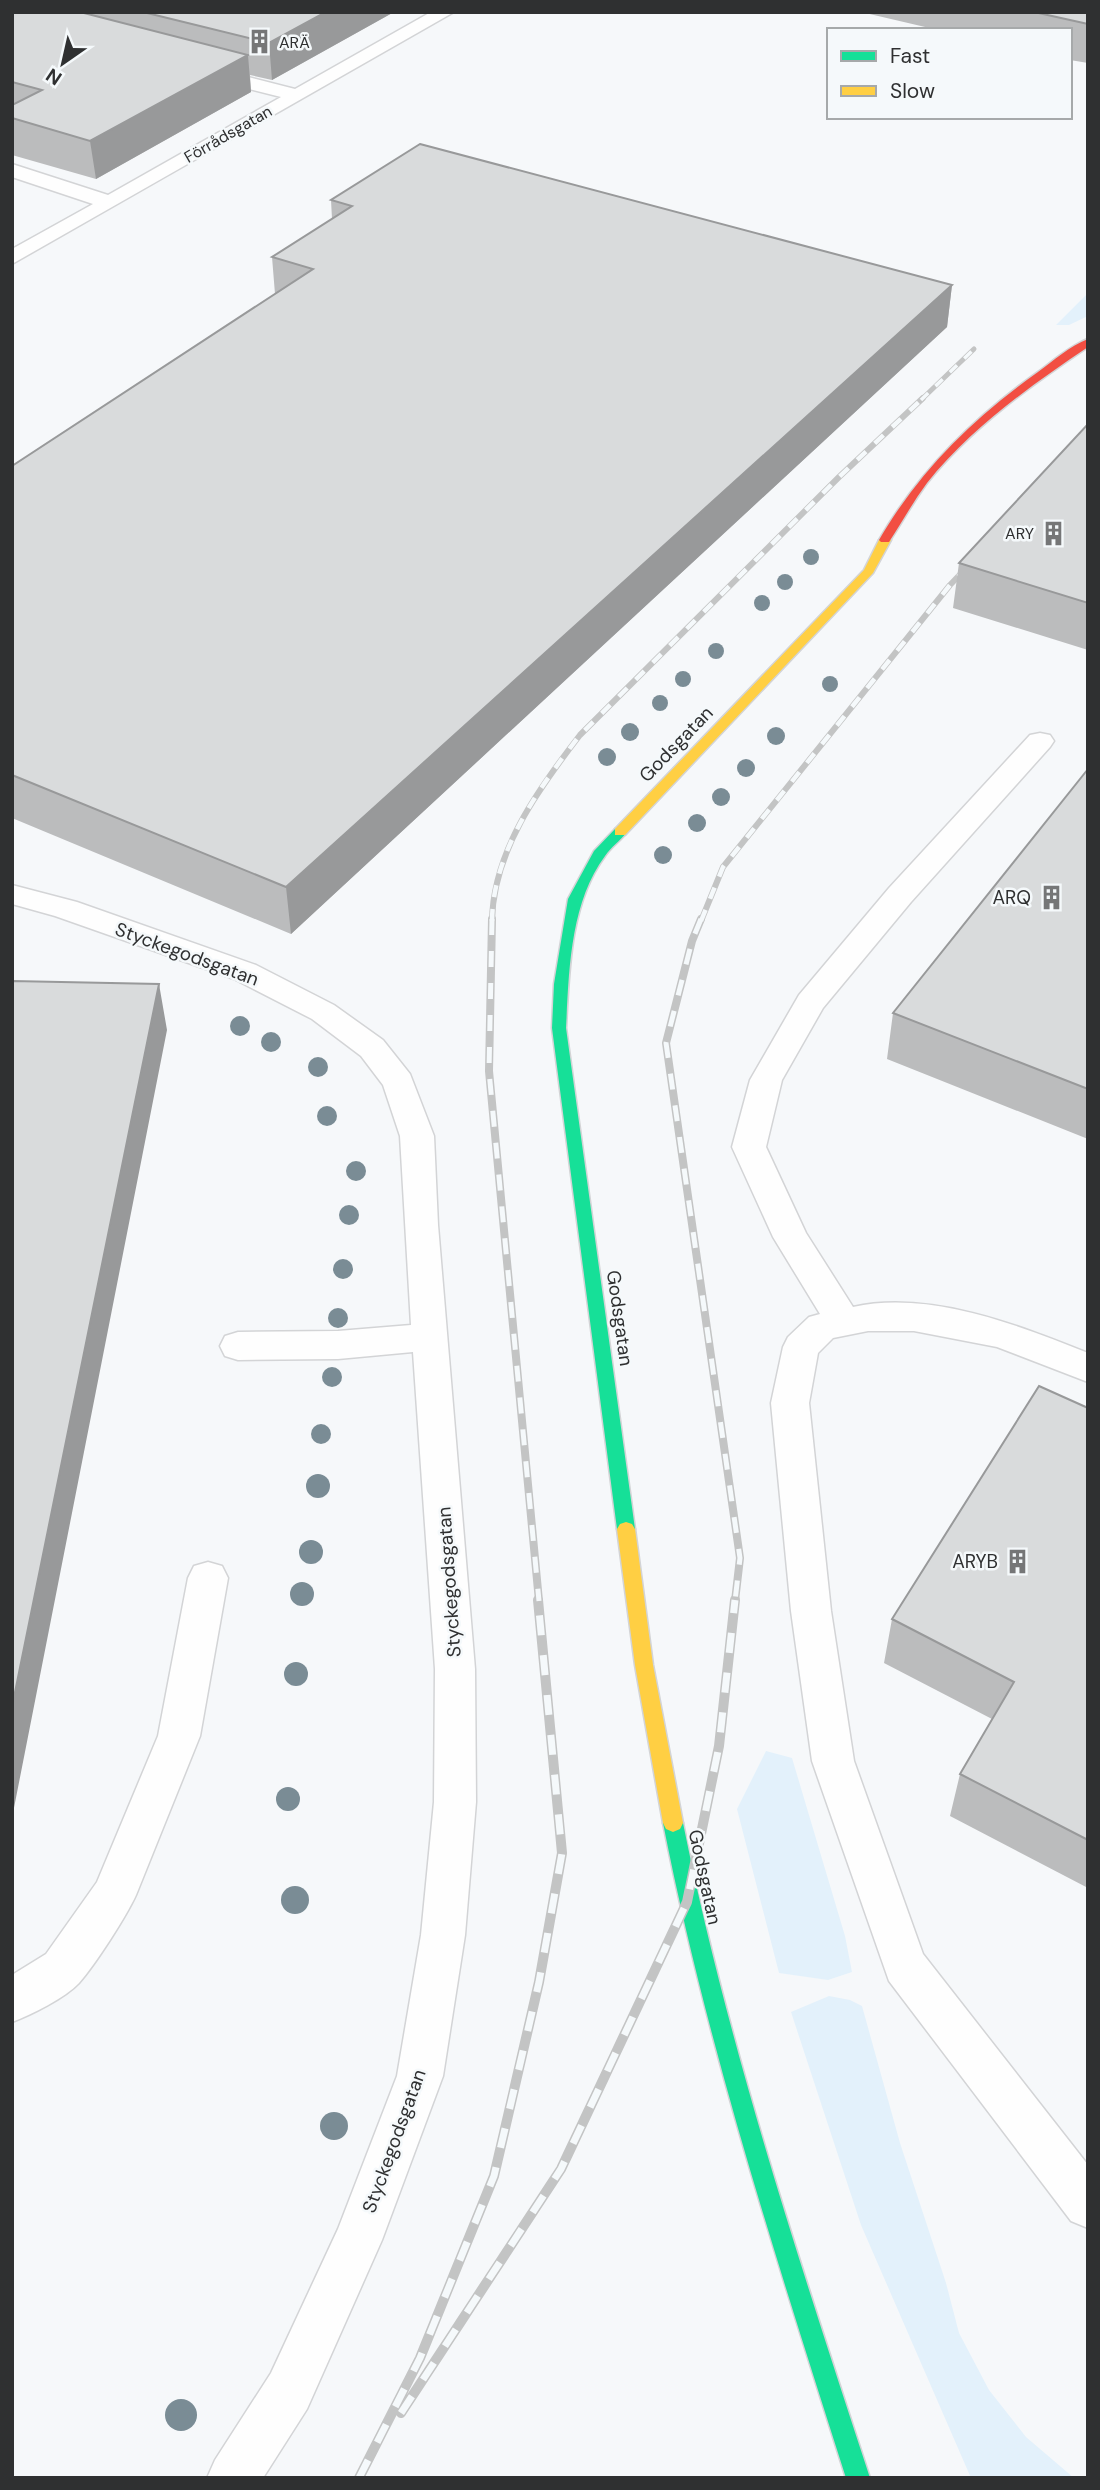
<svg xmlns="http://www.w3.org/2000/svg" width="1100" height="2490" viewBox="0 0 1100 2490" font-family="'DM Sans',sans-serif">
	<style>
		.green { fill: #e3f1fb }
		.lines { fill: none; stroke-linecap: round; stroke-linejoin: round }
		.lane-casing { stroke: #d3d4d6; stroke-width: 3 }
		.fast-casing { stroke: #d3d4d6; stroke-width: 3 }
		.slow-casing { stroke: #d3d4d6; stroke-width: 3 }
		.jam-casing { stroke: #d3d4d6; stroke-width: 3 }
		.lane { fill: #fefefe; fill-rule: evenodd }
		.fast { fill: #16e098; fill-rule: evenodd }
		.slow { fill: #ffcf43; fill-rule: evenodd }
		.jam { fill: #f24e42; fill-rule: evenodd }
		.rail-far3-casing { stroke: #c3c4c4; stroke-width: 5 }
		.rail-far2-casing { stroke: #c3c4c4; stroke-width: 6 }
		.rail-far1-casing { stroke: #c3c4c4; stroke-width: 8 }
		.rail-casing { stroke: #c3c4c4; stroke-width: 10 }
		.rail-far3 { stroke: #f5f9fb; stroke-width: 3.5; stroke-dasharray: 10; stroke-linecap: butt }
		.rail-far2 { stroke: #f5f9fb; stroke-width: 4.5; stroke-dasharray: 12; stroke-linecap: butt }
		.rail-far1 { stroke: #f5f9fb; stroke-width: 5; stroke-dasharray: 16; stroke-linecap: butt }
		.rail { stroke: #f5f9fb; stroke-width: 7; stroke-dasharray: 20; stroke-linecap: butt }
		.tree { fill: #7a8c95 }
		.wall { fill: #bbbcbd }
		.shaded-wall { fill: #98999a }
		.building { fill: #d9dbdc; stroke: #98999a; stroke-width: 2 }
		.labels { text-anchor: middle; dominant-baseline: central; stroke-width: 5; stroke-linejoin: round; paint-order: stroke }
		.far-poi-label { font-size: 16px; fill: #2f3031; stroke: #f5f9fb; text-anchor: start }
		.far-street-label { font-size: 16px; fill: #2f3031; stroke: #f5f9fb }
		.street-label { font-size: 19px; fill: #2f3031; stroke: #f5f9fb }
		.poi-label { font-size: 19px; fill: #2f3031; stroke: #f5f9fb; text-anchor: end }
	</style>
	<rect width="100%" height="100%" fill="#f6f8fa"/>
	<path class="green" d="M1088,293v23l-19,9h-13z
		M766,1751l26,7 53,178 7,36 -24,8 -49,-7 -42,-164z
		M829,1996l21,4 12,6 38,137 46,140 13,50 30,57 37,47 48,41h-103l-110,-253 -70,-213z"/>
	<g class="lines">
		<defs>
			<path id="lane" d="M431,12h23l-442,252v-15l81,-45 -81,-27v-13l96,31 173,-98 -83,-21 -2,-4 2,-4 7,-2 90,23z
				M1040,733l10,2 4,6 -4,6 -139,155 -88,106 -41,72 -16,67 40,86 47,74c76,-17 165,18 235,46v29l-91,-35 -83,-16h-46l-35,7 -15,15 -9,50 22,208 23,150 69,193 165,211v63l-17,-7 -182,-240 -77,-220 -21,-150 -20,-208 12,-56 5,-10 21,-20 11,-3 -47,-77 -41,-90 18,-67 49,-85 90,-107 141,-153z
				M12,885l65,17 179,63 78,40 49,35 27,34 24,62 4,89 37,444 1,133 -11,133 -22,141 -61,164 -75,169 -44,69h-56l8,-18 56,-87 67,-144 59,-153 24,-141 13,-133 1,-133 -22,-317 -75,7 -100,1 -13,-4 -5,-10 5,-10 13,-4 100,-1 73,-6 -11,-189 -17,-51 -22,-29 -49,-37 -78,-40 -179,-63 -43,-12z
				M208,1562l14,4 6,12 -28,158 -64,159c-10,22 -41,70 -57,88 -14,15 -48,32 -67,39v-47l34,-21 51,-72 61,-146 30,-158 6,-12z"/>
			<path id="fast" d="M620,828l7,4c-7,9 -16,15 -22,24 -35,47 -36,115 -39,172l69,501 -3,5 -6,2 -6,-2 -3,-5 -65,-501 2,-44 14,-85 26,-48 21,-22z
				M673,1814l7,3 3,6c45,223 116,438 187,655h-24c-69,-217 -139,-432 -183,-655l3,-6z"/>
			<path id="slow" d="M885,537l6,3 -18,33 -248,262h-10v-6l249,-259 15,-30z
				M626,1522l6,2 3,5 18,136 30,158 -3,6 -7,3 -7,-3 -3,-6 -28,-158 -18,-136 3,-5z"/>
			<path id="jam" d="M1088,339v8c-58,39 -117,81 -161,136 -14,19 -25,39 -38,59h-8l-2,-2c40,-69 94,-122 159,-168 15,-11 32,-26 50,-33z"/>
		</defs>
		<use href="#lane" class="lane-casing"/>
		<use href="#fast" class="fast-casing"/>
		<use href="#slow" class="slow-casing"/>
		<use href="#jam" class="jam-casing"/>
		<use href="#lane" class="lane"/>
		<use href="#fast" class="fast"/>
		<use href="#slow" class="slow"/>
		<use href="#jam" class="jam"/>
		<defs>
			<path id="rail-far3" d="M921,400l53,-51"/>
			<path id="rail-far2" d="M492,921c1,-70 47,-133 88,-186l259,-258 84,-79
				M701,921l22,-54 227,-282 21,-22"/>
			<path id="rail-far1" d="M492,919l-3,152 50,530
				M701,919l-9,22 -26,102 74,515 -5,43"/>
			<path id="rail" d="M401,2413l160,-244 126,-267 32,-156 16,-146
				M359,2478l61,-120 74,-182 45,-194 23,-129 -24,-253"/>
		</defs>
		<use href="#rail-far3" class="rail-far3-casing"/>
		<use href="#rail-far2" class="rail-far2-casing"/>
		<use href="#rail-far1" class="rail-far1-casing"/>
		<use href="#rail" class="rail-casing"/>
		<use href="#rail-far3" class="rail-far3"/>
		<use href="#rail-far2" class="rail-far2"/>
		<use href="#rail-far1" class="rail-far1"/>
		<use href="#rail" class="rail"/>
	</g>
	<g class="tree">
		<circle cx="811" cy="557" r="8"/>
		<circle cx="785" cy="582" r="8"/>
		<circle cx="762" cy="603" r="8"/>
		<circle cx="716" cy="651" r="8"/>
		<circle cx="683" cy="679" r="8"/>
		<circle cx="830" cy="684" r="8"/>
		<circle cx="660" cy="703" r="8"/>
		<circle cx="630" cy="732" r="9"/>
		<circle cx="776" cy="736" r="9"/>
		<circle cx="607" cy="757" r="9"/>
		<circle cx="746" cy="768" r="9"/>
		<circle cx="721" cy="797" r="9"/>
		<circle cx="697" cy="823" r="9"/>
		<circle cx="663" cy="855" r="9"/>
		<circle cx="240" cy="1026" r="10"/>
		<circle cx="271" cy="1042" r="10"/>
		<circle cx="318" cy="1067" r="10"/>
		<circle cx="327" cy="1116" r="10"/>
		<circle cx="356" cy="1171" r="10"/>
		<circle cx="349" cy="1215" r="10"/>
		<circle cx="343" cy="1269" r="10"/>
		<circle cx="338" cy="1318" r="10"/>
		<circle cx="332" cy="1377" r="10"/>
		<circle cx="321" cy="1434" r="10"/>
		<circle cx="318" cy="1486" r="12"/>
		<circle cx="311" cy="1552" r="12"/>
		<circle cx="302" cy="1594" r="12"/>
		<circle cx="296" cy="1674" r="12"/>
		<circle cx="288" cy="1799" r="12"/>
		<circle cx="295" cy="1900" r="14"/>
		<circle cx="334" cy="2126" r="14"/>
		<circle cx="181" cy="2415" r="16"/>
	</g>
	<path class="wall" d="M12,12h382l-122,68 -22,-5 1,17 -155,87 -84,-24z
		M861,12h227v51l-18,-3v-30h-132z
		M331,200l621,85 -5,42 -656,607 -279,-116v-352l263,-172 -3,-37 60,-38z
		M1088,424v226l-135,-42 6,-45z
		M1088,769v370l-201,-80 6,-46z
		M1088,1408v480l-138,-72 10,-42 32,-55 -108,-56 8,-44z"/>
	<path class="shaded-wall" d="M326,12h68l-122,68 -3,-37z
		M248,55l3,37 -155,87 -6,-38z
		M952,285l-5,42 -656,607 -5,-47z
		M159,984l8,46 -155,788v-111z"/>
	<path class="building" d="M12,12h68l168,43 -158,86 -78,-23v-13l30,-15 -30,-8z
		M143,12h183l-57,31z
		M1034,12h54v12z
		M420,144l532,141 -666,602 -274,-112v-309l301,-197 -41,-12 80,-51 -21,-6z
		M1088,424v179l-129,-40z
		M1088,769v320l-195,-76z
		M12,981l147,3 -147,723z
		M1039,1386l49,22v432l-128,-66 54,-92 -122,-63z"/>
	<defs>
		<symbol id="building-bare" viewBox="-9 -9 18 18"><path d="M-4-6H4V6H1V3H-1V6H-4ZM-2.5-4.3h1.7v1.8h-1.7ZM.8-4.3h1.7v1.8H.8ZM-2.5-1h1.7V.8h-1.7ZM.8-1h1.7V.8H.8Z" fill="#757677" stroke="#f5f9fb" stroke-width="2.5" paint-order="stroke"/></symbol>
	</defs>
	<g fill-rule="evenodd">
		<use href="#building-bare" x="242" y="24" width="35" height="35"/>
		<use href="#building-bare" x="1036" y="516" width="35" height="35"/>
		<use href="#building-bare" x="1034" y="880" width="35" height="35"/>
		<use href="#building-bare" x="1000" y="1544" width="35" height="35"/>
	</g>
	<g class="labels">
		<g class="far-poi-label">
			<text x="279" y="42">ARÄ</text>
			<text x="1034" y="533" text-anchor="end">ARY</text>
		</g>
		<g class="far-street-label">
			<text transform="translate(228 134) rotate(-30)">Förrådsgatan</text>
		</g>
		<g class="street-label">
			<text transform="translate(676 744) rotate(-46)">Godsgatan</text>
			<text transform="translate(187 954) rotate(20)">Styckegodsgatan</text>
			<text transform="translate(620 1318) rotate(82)">Godsgatan</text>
			<text transform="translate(449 1582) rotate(-94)">Styckegodsgatan</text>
			<text transform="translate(705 1877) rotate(78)">Godsgatan</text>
			<text transform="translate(394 2141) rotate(-70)">Styckegodsgatan</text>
		</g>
		<g class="poi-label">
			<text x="1031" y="897">ARQ</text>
			<text x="998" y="1561">ARYB</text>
		</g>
	</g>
	<rect width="1100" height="2490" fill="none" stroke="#2f3031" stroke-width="28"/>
	<rect x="827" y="28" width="245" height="91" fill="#f5f9fb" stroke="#a6a9aa" stroke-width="2"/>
	<rect x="841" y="51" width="35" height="10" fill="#16e098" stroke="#a6a9aa" stroke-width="2"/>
	<text x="890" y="63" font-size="21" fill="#2f3031">Fast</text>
	<rect x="841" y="86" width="35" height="10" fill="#ffcf43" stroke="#a6a9aa" stroke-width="2"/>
	<text x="890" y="98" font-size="21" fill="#2f3031">Slow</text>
	<g transform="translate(63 63) rotate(214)" stroke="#f5f9fb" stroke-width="5" paint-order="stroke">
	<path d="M0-5L12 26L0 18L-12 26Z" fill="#2f3031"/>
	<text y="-10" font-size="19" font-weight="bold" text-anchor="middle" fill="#2f3031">N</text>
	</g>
</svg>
